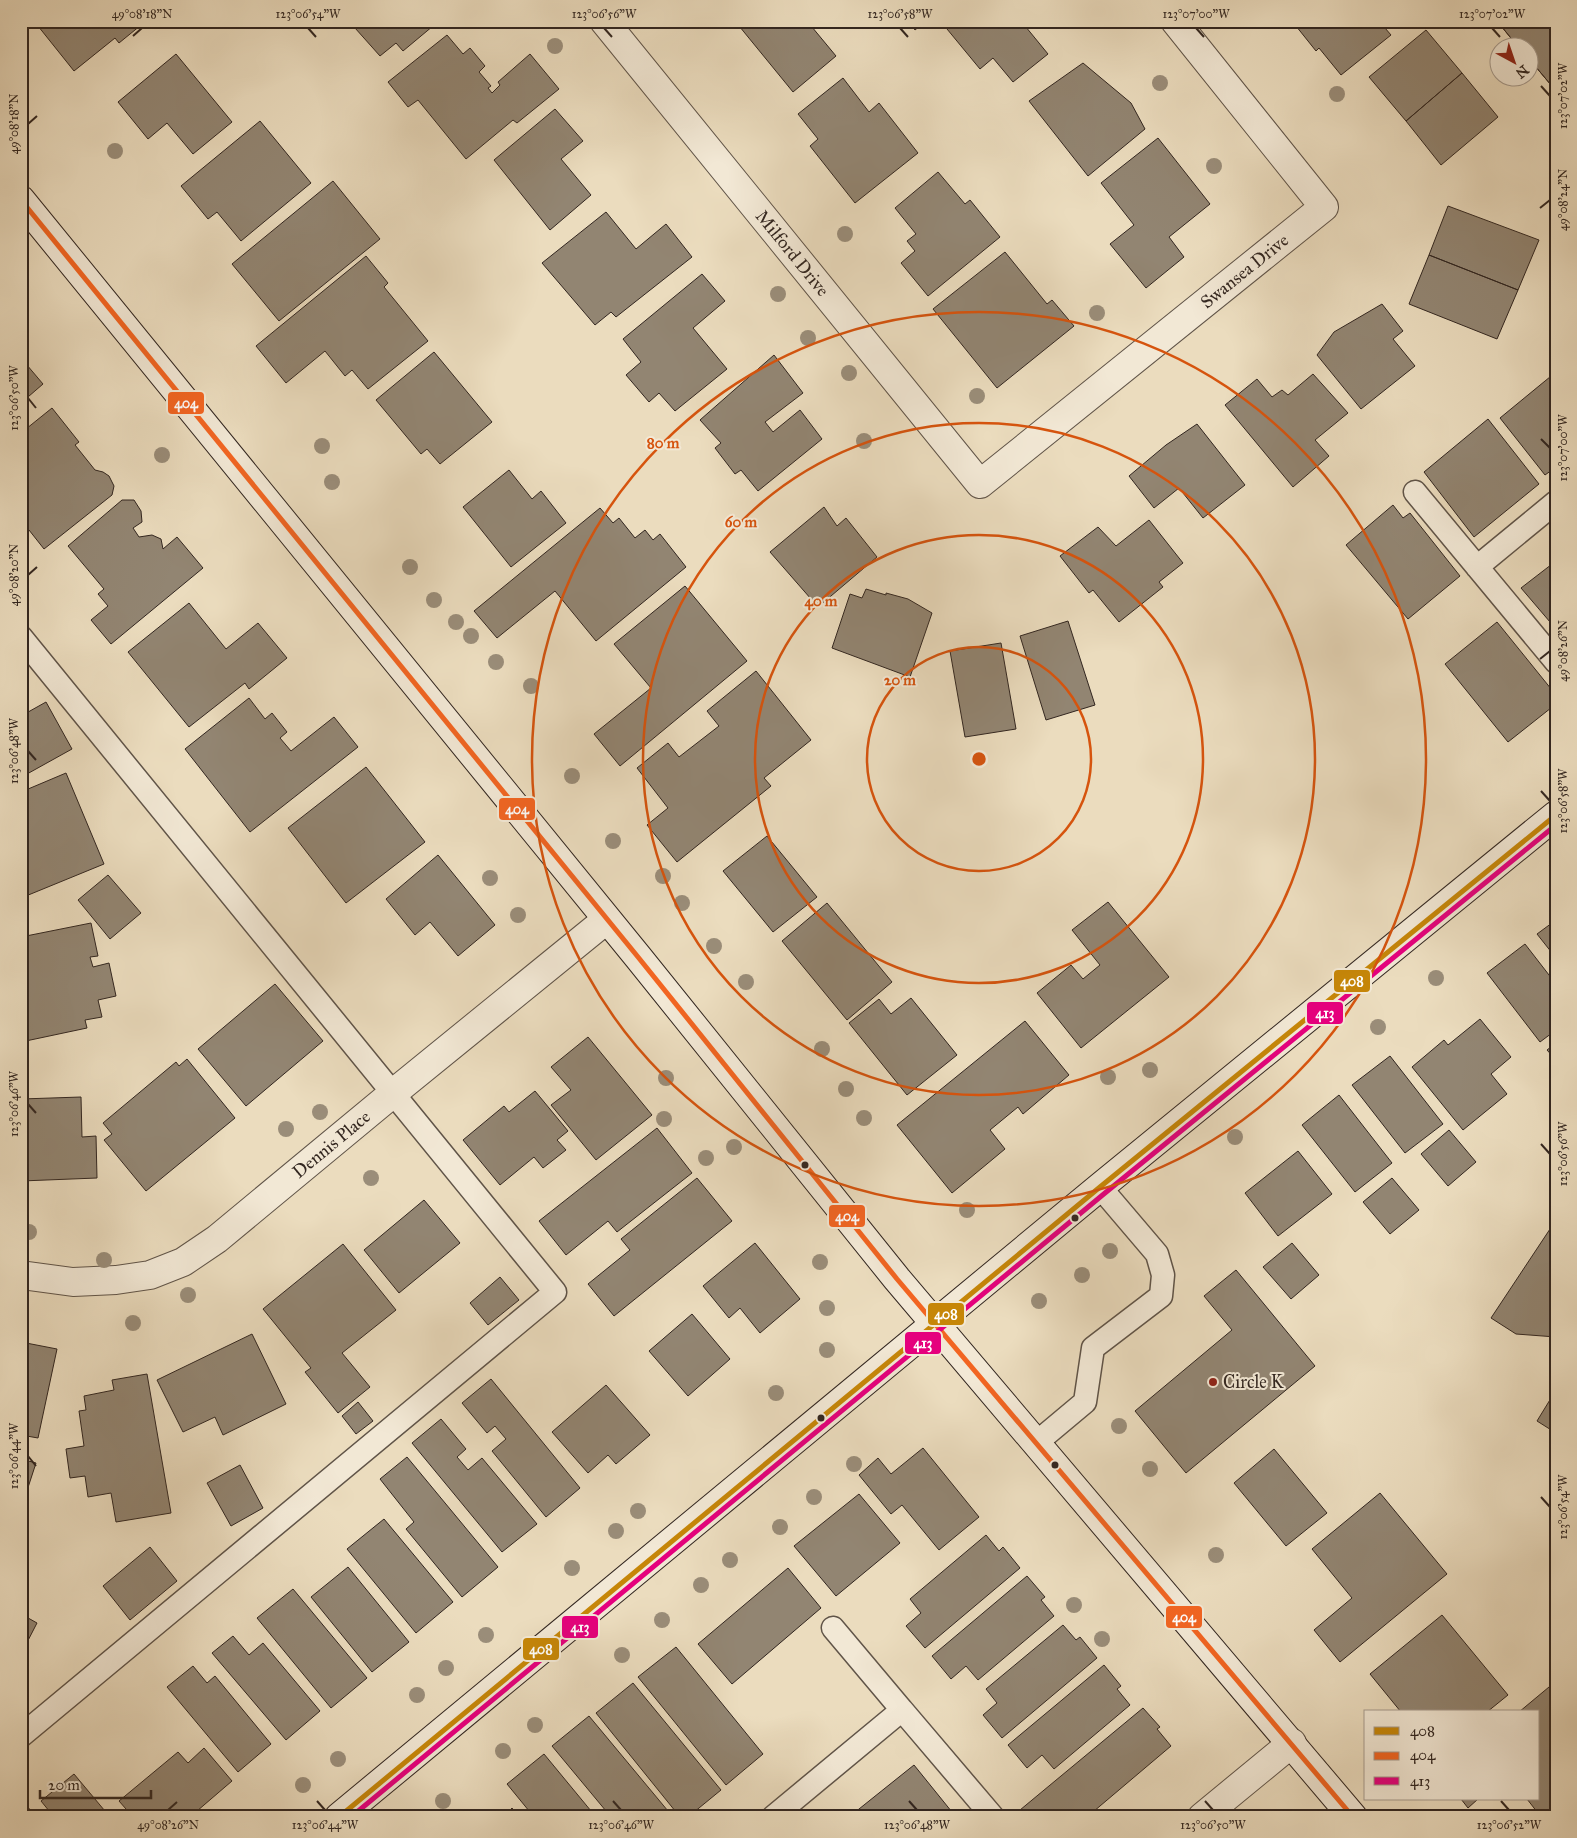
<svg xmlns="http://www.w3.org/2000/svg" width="1577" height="1838" viewBox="0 0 1577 1838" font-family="'IM FELL Great Primer',serif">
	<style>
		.building { fill: #928572; stroke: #322620 }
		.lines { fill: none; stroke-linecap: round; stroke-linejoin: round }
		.lane-casing { stroke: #605448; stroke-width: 25 }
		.street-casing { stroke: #605448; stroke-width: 30 }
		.secondary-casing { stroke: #322620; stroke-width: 30 }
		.lane { stroke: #f2e8d5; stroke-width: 22 }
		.street { stroke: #f2e8d5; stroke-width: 28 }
		.secondary { stroke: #f2e8d5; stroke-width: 28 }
		.bus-1-casing { stroke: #f2e8d5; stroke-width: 9 }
		.bus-2-casing { stroke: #f2e8d5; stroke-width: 9 }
		.bus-3-casing { stroke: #f2e8d5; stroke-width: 9 }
		.bus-1 { stroke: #c68608; stroke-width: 5 }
		.bus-2 { stroke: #f26522; stroke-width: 5 }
		.bus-3 { stroke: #e5007d; stroke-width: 5 }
		.tree { fill: #9a8d79 }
		.ticks { fill: none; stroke: #322620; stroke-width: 2 }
		.ring { fill: none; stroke: #d6540e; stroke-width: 2.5 }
		.bus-dot { fill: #322620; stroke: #f2e8d5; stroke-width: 2 }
		.poi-dot { fill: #8f2418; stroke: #f2e8d5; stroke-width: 2 }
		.labels { text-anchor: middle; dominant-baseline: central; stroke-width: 4; stroke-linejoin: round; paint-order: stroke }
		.street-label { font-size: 18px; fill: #322620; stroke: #f2e8d5 }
		.poi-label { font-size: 18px; fill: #322620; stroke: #f2e8d5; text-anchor: start }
		.centre { fill: #d6540e; stroke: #f2e8d5; stroke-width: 2.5 }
		.ring-label { font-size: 15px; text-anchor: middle; font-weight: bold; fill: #d6540e; stroke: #f2e8d5; stroke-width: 4; stroke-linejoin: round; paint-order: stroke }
		.line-badge { stroke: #f2e8d5; stroke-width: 2 }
		.badge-label { font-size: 14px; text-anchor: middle; font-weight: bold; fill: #fff }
		.neatline { fill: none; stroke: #322620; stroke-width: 2 }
		.ticks-label { font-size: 12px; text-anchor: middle; fill: #322620 }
	</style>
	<rect width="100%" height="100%" fill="#ebdcbe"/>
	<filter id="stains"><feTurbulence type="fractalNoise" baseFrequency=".004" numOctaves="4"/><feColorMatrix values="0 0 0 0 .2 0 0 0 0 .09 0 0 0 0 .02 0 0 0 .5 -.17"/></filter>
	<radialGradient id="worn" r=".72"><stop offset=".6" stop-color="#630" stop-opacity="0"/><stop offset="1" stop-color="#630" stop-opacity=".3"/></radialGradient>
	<path class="building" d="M34,21h112l-27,22 -4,-5 -41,33z
		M363,21h76l-36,30 -7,-8 -16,13 -25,-28z
		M735,21h72l29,35 -43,36z
		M908,21h18l-11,9z
		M957,21h64l27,33 -35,28 -20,-24 -13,11 -33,-40z
		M1292,21h87l12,14 -50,40 -22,-27 -3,3z
		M1497,21h59v70l-26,-31v-12h-11z
		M1497,21h59v70l-26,-31v-12h-11z
		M1426,30l36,43 -56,48 -37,-44z
		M447,35l16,19 7,-6 15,18 -6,6 12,14 -3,2 4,5 8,-8 -2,-3 32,-28 29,35 -42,34 -4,-3 -47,39 -48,-59 -10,7 -20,-25z
		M176,54l56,68 -39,32 -26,-31 -19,16 -30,-37z
		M1083,63l48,40 14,26 -57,47 -59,-75z
		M1462,73l36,44 -57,48 -35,-44z
		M843,78l26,34 10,-9 39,50 -63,50 -45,-57 8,-7 -20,-25z
		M555,109l28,32 -22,18 30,36 -41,35 -56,-70z
		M260,121l51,62 -70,58 -24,-29 -9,7 -27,-33z
		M1158,138l52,66 -41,33 15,20 -38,31 -36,-44 24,-19 -33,-42z
		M938,172l27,32 5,-4 30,37 -72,59 -27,-33 14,-12 -8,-10 9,-7 -21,-26z
		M333,181l47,58 -101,82 -47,-57z
		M1448,206l91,34 -21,50 -89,-35z
		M606,212l30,37 30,-25 26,33 -76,60 -5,-5 -16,13 -53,-62z
		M1005,252l42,52 5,-4 22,26 -77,62 -64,-79z
		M1429,255l89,35 -21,49 -88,-35z
		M366,256l22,27 -4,4 44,54 -60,48 -16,-19 -7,6 -20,-25 -39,32 -30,-37z
		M702,274l23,27 -32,27 34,41 -52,42 -16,-18 -10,9 -23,-27 15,-13 -18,-23z
		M1382,304l21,27 -10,8 22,27 -54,43 -44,-54 17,-23z
		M434,352l58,70 -52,42 -13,-15 -6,5 -45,-54z
		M774,355l29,38 -38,29 8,10 27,-22 22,29 -64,52 -17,-21 -6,4 -20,-26 6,-5 -21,-23z
		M21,358l22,26 -22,19z
		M1556,372v95l-11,8 -45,-57z
		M1313,374l35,39 -33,27 14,16 -36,31 -68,-82 32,-26 15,18 10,-7 6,5z
		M52,408l27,34 -4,3 20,25 8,2 6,4 5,10 -2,9 -68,54 -15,-19 -8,-5v-92z
		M1488,419l51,65 -65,53 -50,-65z
		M1197,424l48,61 -42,33 -24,-30 -25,20 -25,-32 37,-31z
		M509,470l23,29 9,-8 25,32 -55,44 -48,-60z
		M122,500h12l7,11 1,11 -9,6 6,9 13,-2 9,4 2,10 14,-12 26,31 -92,76 -20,-24 17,-14 -10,-12 6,-5 -36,-43z
		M1393,505l10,13 7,-5 50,63 -52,43 -62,-74z
		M824,507l13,19 9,-8 31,39 -59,50 -48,-55z
		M600,508l13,15 6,-5 16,20 10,-8 8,10 7,-6 26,33 -90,74 -41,-50 -58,47 -23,-27z
		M1149,520l34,43 -24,19 4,5 -44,35 -26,-32 -4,3 -29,-37 38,-29 18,19z
		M1556,561v68l-35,-41z
		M685,586l62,75 -127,105 -26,-32 57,-46 -37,-44z
		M866,589l20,6v-2l22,6 24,14 -22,64 -78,-29 18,-54 12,4z
		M189,603l37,46 32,-26 29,35 -38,31 -4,-6 -56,44 -61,-75z
		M1068,621l27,84 -49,15 -26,-84z
		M1497,622l59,73v9l-48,38 -63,-78z
		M1001,643l15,86 -51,8 -15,-86z
		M756,671l55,69 -47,38 7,8 -94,76 -30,-37 21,-17 -31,-40 31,-25 11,14 40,-31 -12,-15z
		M249,698l16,21 7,-6 15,19 -7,6 11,13 43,-34 24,30 -108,85 -65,-83z
		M46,702l26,47 -45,25 -6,-10v-48z
		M366,767l59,75 -79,61 -58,-75z
		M66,773l38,91 -83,34v-106z
		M767,836l50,61 -44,35 -50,-61z
		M438,855l57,70 -37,31 -28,-34 -15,13 -29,-36z
		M108,875l33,38 -31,26 -32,-39z
		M1108,902l61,75 -88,71 -44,-55 34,-28 12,14 17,-14 -28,-35z
		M827,903l65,79 -45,38 -65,-79z
		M1556,920v38l-19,-24z
		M91,923l7,33 -8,1 3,10 16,-4 7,33 -18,4 4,17 -17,3 2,8 -66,14v-105z
		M1525,944l31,40v46l-16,12 -53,-69z
		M275,984l48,57 -77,65 -48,-57z
		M911,998l46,57 -50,40 -58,-72 30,-24 12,15z
		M1480,1019l31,38 -20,17 16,20 -44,36 -51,-63 32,-27 4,5z
		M1025,1021l44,54 -46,39 -5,-7 -28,23 15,19 -53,44 -55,-68z
		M588,1037l64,78 -56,45 -45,-55 20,-15 -20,-23z
		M1556,1043v17l-9,-10z
		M1390,1056l53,68 -38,29 -53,-68z
		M187,1059l48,59 -89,73 -42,-51 8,-6 -9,-11 73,-61 3,4z
		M535,1091l33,40 -11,9 9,10 -23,18 -9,-11 -34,28 -37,-45 41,-34 5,6z
		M1339,1095l53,68 -37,29 -53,-67z
		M81,1097l1,40 14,-1 1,42 -76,3v-82z
		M657,1128l35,45 -75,59 -9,-11 -42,34 -27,-34z
		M1449,1130l27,32 -28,24 -27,-32z
		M1298,1151l34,43 -54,42 -33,-43z
		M697,1178l35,43 -118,95 -26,-32 42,-34 -9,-11z
		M1392,1178l27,32 -29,24 -27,-32z
		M424,1200l36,43 -61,50 -35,-43z
		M1556,1220v117l-40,-3 -25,-16z
		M755,1243l45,56 -40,34 -20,-25 -11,10 -26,-32z
		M1292,1243l27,32 -28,24 -28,-32z
		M343,1244l53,66 -54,43 28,34 -32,26 -33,-41 6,-4 -48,-59z
		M1236,1270l79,96 -129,107 -51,-62 97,-81 -28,-34z
		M500,1277l19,23 -31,25 -18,-22z
		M692,1314l38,45 -42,37 -39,-45z
		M252,1334l34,70 -63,31 -8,-18 -32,15 -26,-52z
		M21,1342l36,7 -19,89 -17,-3z
		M147,1374l24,139 -55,9 -5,-29 -23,4 -3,-21 -15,2 -4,-29 18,-3 -5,-35 7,-1 -2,-14 30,-6 -2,-10z
		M491,1379l89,109 -34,29 -54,-66 14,-12 -11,-13 -8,7 -25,-30z
		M606,1385l44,50 -34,29 -8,-9 -20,18 -36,-41z
		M1556,1390v43l-19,-12z
		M358,1402l15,19 -17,13 -14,-18z
		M441,1419l25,30 -9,8 11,13 14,-12 55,66 -35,28 -90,-109z
		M923,1448l56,69 -40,33 -37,-45 -11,9 -32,-39 19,-17 13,16z
		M1274,1449l53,64 -41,33 -52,-63z
		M407,1457l91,110 -36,30 -56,-68 8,-7 -34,-43z
		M21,1459l15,4 -15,46z
		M240,1465l23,43 -32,18 -24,-43z
		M1380,1493l67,81 -107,88 -26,-32 38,-32 -40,-49z
		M859,1494l41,49 -64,53 -42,-50z
		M384,1519l69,83 -37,31 -69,-84z
		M986,1535l13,16 4,-4 17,21 -95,80 -19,-22 15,-13 -11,-14z
		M150,1547l27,34 -47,39 -27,-34z
		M348,1567l61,75 -37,30 -61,-75z
		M788,1568l33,40 -89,76 -34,-40z
		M1027,1576l18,21 -4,3 13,16 -76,64 -12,-14 -15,13 -19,-23z
		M293,1589l74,89 -36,30 -74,-90z
		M21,1614l16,9 -16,31z
		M1442,1615l66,80 -21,17h-86l-31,-38z
		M1063,1625l13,15 4,-3 17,21 -95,80 -19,-23 14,-12 -11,-14z
		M233,1636l16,19 14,-12 57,68 -34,29 -74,-87z
		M676,1647l87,107 -37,31 -88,-108z
		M1104,1665l17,21 -4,3 13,16 -76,64 -12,-14 -15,13 -19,-23z
		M193,1666l14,17 8,-7 56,68 -33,28 -71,-85z
		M633,1683l88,107 -33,27h-8l-84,-104z
		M1549,1687l7,8v122h-15l-14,-18h11v-87h-19z
		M1143,1708l17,19 -3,2 14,17 -84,71h-61l-6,-7z
		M589,1716l84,101h-62l-59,-71z
		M204,1748l28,33 -42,36h-57l-14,-16 59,-49 10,11z
		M544,1754l52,63h-62l-27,-33z
		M914,1765l42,52h-107z
		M74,1774l36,43h-56l-13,-16z
		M1461,1799h17l-10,9z
		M27,1806l9,11h-15v-6z
		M512,1808l8,9h-17z"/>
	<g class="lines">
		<defs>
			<path id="lane" d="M1415,492l141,170
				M1477,567l79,-65
				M21,637l534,655 -534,444
				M1036,1443l49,-41 8,-54 68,-52 2,-21 -6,-21 -57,-67
				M833,1628l69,82
				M773,1817l129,-107 91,107"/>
			<g id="street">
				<path id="s1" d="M604,21l376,463 344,-277 -149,-186"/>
				<path id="s2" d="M21,1275l52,7 43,-2 34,-5 33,-13 34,-23 175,-145 214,-174"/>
				<path d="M1202,1817l90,-74"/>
			</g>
			<path id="secondary" d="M21,200l617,757 259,322 456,538
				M339,1817l761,-630 456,-372"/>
		</defs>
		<use href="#lane" class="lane-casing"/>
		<use href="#street" class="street-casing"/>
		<use href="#secondary" class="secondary-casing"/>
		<use href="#lane" class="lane"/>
		<use href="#street" class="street"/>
		<use href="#secondary" class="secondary"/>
		<defs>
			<path id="bus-1" d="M339,1817l761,-630 456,-372"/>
			<path id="bus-2" d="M21,200l617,757 259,322 456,538"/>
			<path id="bus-3" d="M351,1817l754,-624 451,-368"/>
		</defs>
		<use href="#bus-1" class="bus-1-casing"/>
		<use href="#bus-2" class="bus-2-casing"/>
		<use href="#bus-3" class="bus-3-casing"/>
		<use href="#bus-1" class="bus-1"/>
		<use href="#bus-2" class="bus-2"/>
		<use href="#bus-3" class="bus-3"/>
	</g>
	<g class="tree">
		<circle cx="555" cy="46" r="8"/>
		<circle cx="1160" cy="83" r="8"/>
		<circle cx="1337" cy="94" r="8"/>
		<circle cx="115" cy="151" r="8"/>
		<circle cx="1214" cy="166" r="8"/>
		<circle cx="845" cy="234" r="8"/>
		<circle cx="778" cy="294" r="8"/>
		<circle cx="1097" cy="313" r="8"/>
		<circle cx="808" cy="338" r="8"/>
		<circle cx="849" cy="373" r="8"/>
		<circle cx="977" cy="396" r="8"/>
		<circle cx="864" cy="441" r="8"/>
		<circle cx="322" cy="446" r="8"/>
		<circle cx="162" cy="455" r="8"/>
		<circle cx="332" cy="482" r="8"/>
		<circle cx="410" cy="567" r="8"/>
		<circle cx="434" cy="600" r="8"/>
		<circle cx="456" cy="622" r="8"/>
		<circle cx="471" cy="636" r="8"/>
		<circle cx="496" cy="662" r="8"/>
		<circle cx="531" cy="686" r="8"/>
		<circle cx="572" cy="776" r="8"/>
		<circle cx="613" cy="841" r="8"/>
		<circle cx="663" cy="876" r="8"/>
		<circle cx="490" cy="878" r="8"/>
		<circle cx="682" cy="903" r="8"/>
		<circle cx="518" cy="915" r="8"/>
		<circle cx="714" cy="946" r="8"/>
		<circle cx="1436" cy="978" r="8"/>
		<circle cx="746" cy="982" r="8"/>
		<circle cx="1378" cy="1027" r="8"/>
		<circle cx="822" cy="1049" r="8"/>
		<circle cx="1150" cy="1070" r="8"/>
		<circle cx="1108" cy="1077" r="8"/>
		<circle cx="666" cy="1078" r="8"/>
		<circle cx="846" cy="1089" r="8"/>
		<circle cx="320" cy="1112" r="8"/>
		<circle cx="864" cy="1118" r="8"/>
		<circle cx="664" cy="1119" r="8"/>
		<circle cx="286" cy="1129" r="8"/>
		<circle cx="1235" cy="1137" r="8"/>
		<circle cx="734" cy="1147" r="8"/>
		<circle cx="706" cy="1158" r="8"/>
		<circle cx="371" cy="1178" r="8"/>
		<circle cx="967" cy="1210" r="8"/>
		<circle cx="29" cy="1232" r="8"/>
		<circle cx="1110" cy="1251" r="8"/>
		<circle cx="104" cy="1260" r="8"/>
		<circle cx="820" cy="1262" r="8"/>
		<circle cx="1082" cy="1275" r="8"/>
		<circle cx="188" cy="1295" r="8"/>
		<circle cx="1039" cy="1301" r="8"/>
		<circle cx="827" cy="1308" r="8"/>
		<circle cx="133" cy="1323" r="8"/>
		<circle cx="827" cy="1350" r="8"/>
		<circle cx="776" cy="1393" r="8"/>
		<circle cx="1119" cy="1426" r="8"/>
		<circle cx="854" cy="1464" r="8"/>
		<circle cx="1150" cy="1469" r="8"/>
		<circle cx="814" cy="1497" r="8"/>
		<circle cx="638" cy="1511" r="8"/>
		<circle cx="780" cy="1527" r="8"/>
		<circle cx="616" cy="1531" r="8"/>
		<circle cx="1216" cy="1555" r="8"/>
		<circle cx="730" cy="1560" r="8"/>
		<circle cx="572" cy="1568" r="8"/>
		<circle cx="701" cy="1585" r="8"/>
		<circle cx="1074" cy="1605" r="8"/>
		<circle cx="662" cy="1620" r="8"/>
		<circle cx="486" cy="1635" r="8"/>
		<circle cx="1102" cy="1639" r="8"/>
		<circle cx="622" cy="1655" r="8"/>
		<circle cx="446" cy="1668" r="8"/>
		<circle cx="417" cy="1695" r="8"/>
		<circle cx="535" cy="1725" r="8"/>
		<circle cx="503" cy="1751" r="8"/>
		<circle cx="338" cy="1759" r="8"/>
		<circle cx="303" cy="1785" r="8"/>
		<circle cx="443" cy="1801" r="8"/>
	</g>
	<path class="ticks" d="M308,28l8,9M604,28l8,9M900,28l8,9M1196,28l8,9M1492,28l8,9M133,36l9,-8M1541,86l9,10M28,124l9,-8M1540,208l10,-8M28,398l8,10M1541,439l9,9M28,575l9,-8M1540,659l10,-8M28,751l8,9M1541,791l9,10M28,1104l8,9M1541,1144l9,10M28,1456l8,10M1541,1497l9,10M317,1801l8,9M613,1801l8,9M909,1801l8,9M1205,1801l8,9M1501,1801l8,9M168,1810l9,-8"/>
	<g class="ring">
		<circle cx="979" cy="759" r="112"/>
		<circle cx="979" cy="759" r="224"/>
		<circle cx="979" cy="759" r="336"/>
		<circle cx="979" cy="759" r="447"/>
	</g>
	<g class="bus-dot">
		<circle cx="805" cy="1165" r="4.5"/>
		<circle cx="1075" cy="1218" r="4.5"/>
		<circle cx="821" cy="1418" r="4.5"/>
		<circle cx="1055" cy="1465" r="4.5"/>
	</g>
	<circle class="poi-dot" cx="1213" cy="1382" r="5"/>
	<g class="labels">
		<g class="street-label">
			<text stroke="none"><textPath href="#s1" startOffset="299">Milford Drive</textPath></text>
			<text stroke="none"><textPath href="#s1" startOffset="936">Swansea Drive</textPath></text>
			<text stroke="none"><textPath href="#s2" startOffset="355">Dennis Place</textPath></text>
		</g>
		<g class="poi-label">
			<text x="1223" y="1382">Circle K</text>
		</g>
	</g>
	<circle cx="979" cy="759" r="8" class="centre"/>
	<g class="ring-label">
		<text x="663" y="448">80 m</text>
		<text x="741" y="527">60 m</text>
		<text x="821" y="606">40 m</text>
		<text x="900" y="685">20 m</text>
	</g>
	<g class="line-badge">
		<rect x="167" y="391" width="38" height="24" rx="5" fill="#f26522"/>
		<rect x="498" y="797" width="38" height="24" rx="5" fill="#f26522"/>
		<rect x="1333" y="969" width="38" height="24" rx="5" fill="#c68608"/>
		<rect x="1306" y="1001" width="38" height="24" rx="5" fill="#e5007d"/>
		<rect x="828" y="1204" width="38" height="24" rx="5" fill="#f26522"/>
		<rect x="927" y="1302" width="38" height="24" rx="5" fill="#c68608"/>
		<rect x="904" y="1331" width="38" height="24" rx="5" fill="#e5007d"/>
		<rect x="1165" y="1605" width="38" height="24" rx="5" fill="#f26522"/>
		<rect x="561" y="1615" width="38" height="24" rx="5" fill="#e5007d"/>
		<rect x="522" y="1637" width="38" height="24" rx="5" fill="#c68608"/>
	</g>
	<g class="badge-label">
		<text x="186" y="408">404</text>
		<text x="517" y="814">404</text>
		<text x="1352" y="986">408</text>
		<text x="1325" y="1018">413</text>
		<text x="847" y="1221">404</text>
		<text x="946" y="1319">408</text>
		<text x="923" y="1348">413</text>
		<text x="1184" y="1622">404</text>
		<text x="580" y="1632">413</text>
		<text x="541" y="1654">408</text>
	</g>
	<rect width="1577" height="1838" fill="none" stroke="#ebdcbe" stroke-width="55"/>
	<rect x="1364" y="1710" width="175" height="90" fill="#f2e8d5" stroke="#a59a8d"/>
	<rect x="1374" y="1727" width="25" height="8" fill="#c68608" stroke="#a59a8d"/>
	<text x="1410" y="1736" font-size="15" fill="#322620">408</text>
	<rect x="1374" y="1752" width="25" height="8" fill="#f26522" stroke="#a59a8d"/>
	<text x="1410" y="1760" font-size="15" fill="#322620">404</text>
	<rect x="1374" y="1777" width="25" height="8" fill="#e5007d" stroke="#a59a8d"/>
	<text x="1410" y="1786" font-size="15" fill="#322620">413</text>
	<g transform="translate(1514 62) rotate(140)"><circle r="24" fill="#f2e8d5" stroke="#a59a8d"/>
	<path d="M0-4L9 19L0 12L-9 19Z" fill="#8f2418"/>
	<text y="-8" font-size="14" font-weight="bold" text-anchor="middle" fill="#322620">N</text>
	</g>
	<path d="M40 1790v8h111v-8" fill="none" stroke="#322620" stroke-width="2.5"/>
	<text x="48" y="1790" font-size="15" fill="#322620" stroke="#f2e8d5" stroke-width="4" paint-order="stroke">20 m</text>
	<rect x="28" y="28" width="1522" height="1782" class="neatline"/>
	<g class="ticks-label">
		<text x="142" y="18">49°08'18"N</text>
		<text x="308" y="18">123°06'54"W</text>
		<text x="604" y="18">123°06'56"W</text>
		<text x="900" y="18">123°06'58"W</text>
		<text x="1196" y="18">123°07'00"W</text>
		<text x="1492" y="18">123°07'02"W</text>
		<text transform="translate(1563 96) rotate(-90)" y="4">123°07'02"W</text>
		<text transform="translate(14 124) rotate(-90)" y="4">49°08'18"N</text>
		<text transform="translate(1563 200) rotate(-90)" y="4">49°08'24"N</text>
		<text transform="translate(14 398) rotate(-90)" y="4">123°06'50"W</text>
		<text transform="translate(1563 448) rotate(-90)" y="4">123°07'00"W</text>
		<text transform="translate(14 575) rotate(-90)" y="4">49°08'20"N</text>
		<text transform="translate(1563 651) rotate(-90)" y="4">49°08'26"N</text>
		<text transform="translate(14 751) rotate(-90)" y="4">123°06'48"W</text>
		<text transform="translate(1563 801) rotate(-90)" y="4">123°06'58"W</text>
		<text transform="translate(14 1104) rotate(-90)" y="4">123°06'46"W</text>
		<text transform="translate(1563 1154) rotate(-90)" y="4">123°06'56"W</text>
		<text transform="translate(14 1456) rotate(-90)" y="4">123°06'44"W</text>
		<text transform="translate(1563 1507) rotate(-90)" y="4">123°06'54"W</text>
		<text x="168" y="1829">49°08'26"N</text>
		<text x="325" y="1829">123°06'44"W</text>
		<text x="621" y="1829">123°06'46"W</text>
		<text x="917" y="1829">123°06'48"W</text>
		<text x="1213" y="1829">123°06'50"W</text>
		<text x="1509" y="1829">123°06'52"W</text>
	</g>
	<rect width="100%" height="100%" filter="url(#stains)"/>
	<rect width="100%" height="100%" fill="url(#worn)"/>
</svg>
